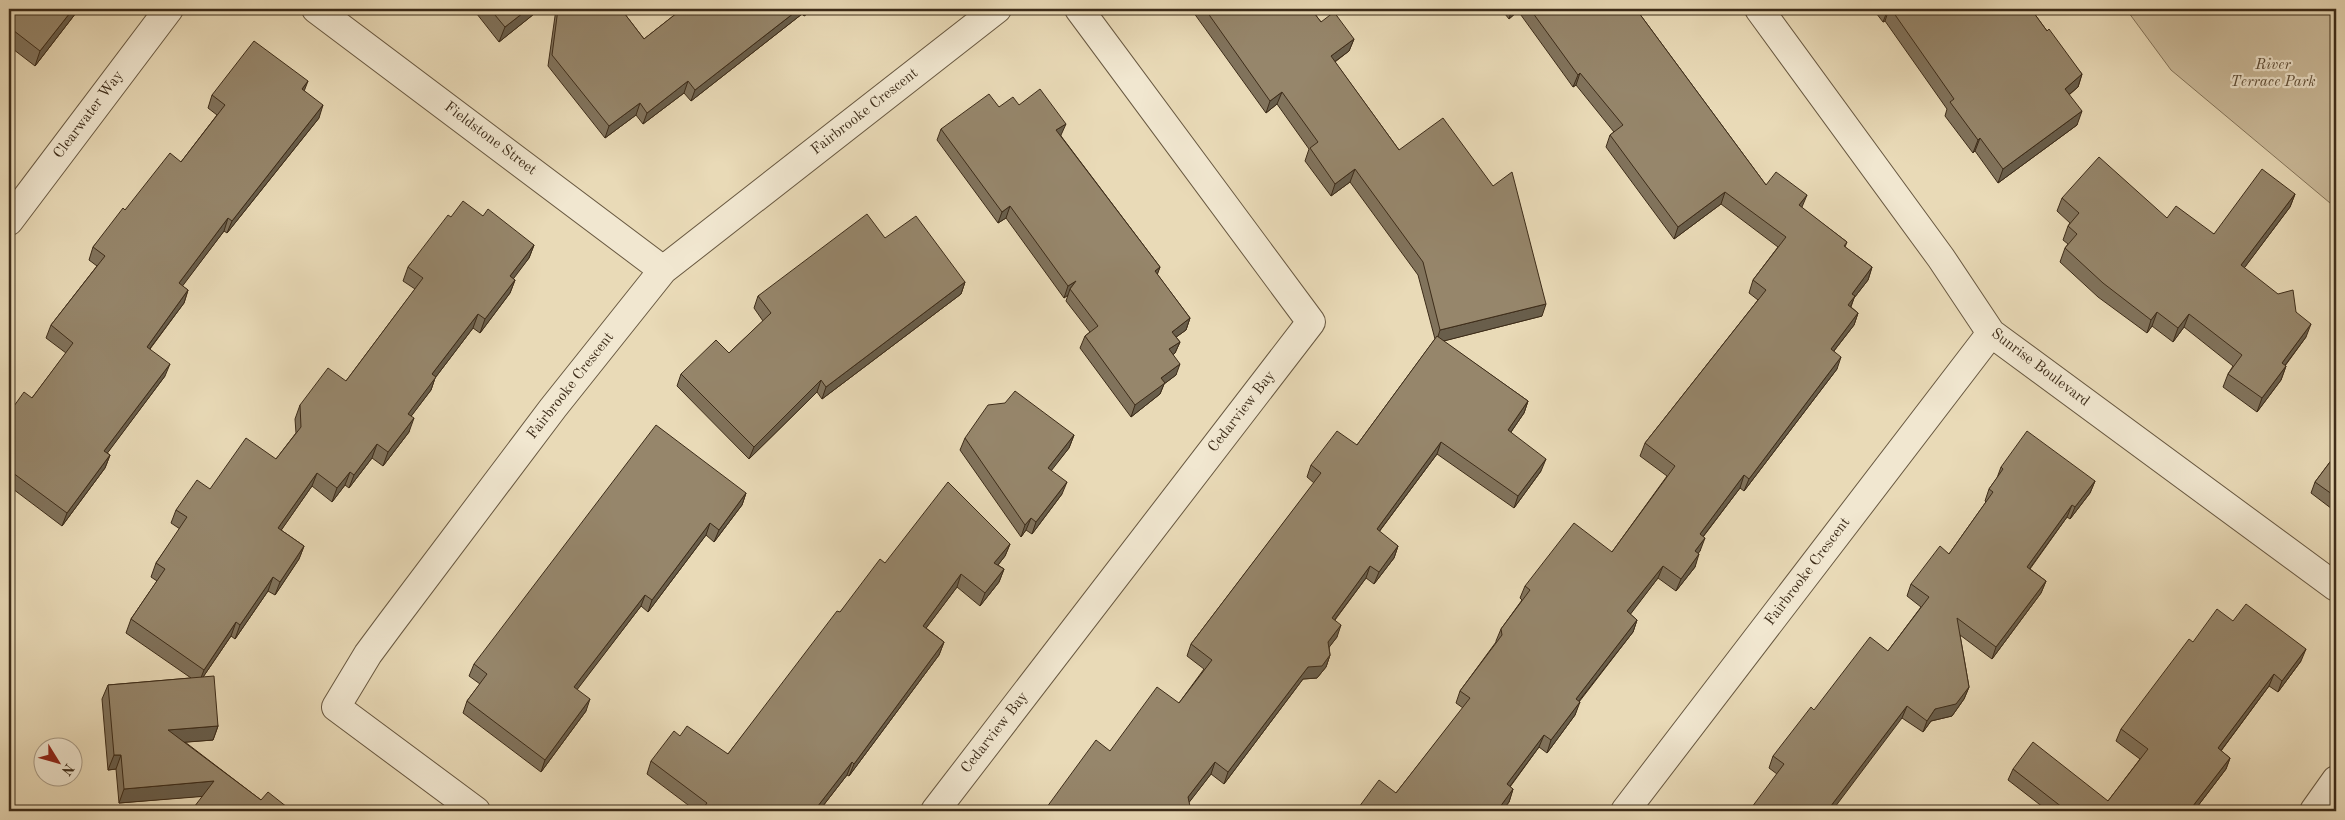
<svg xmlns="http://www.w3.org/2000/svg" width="2345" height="820" viewBox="0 0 2345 820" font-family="'Old Standard TT',serif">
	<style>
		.green { fill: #ccbc9c; stroke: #84745a }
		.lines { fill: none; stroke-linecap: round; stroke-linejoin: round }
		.minor-casing { stroke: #685840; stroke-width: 30 }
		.minor { stroke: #f1e7d0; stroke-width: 28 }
		.wall { fill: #81735c; stroke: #3d2c19 }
		.shaded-wall { fill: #695e4b; stroke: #3d2c19 }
		.building { fill: #96866b; stroke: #3d2c19 }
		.labels { text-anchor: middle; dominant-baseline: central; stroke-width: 4.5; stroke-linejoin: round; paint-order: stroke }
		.park-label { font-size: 15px; font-style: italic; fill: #5a4933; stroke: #f1e7d0 }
		.street-label { font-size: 15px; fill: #3d2c19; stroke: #f1e7d0 }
	</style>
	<rect width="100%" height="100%" fill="#e9dab7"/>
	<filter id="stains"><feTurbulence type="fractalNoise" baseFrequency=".004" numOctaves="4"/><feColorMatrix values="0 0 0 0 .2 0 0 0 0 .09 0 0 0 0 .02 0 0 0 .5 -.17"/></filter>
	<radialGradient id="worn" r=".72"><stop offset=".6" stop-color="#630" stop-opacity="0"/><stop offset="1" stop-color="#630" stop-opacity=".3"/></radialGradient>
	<path class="green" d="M2126,9h210v199l-165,-138z"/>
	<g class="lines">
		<defs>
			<path id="minor" d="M316,9l347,261
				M1759,9l182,249 50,75 345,254
				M9,221l160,-212
				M476,811l-140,-104 32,-53 23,-31 162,-215 110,-138 334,-261
				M935,811l376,-489 -232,-313
				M1625,811l366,-478
				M2314,811l22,-31"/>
		</defs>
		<use href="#minor" class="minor-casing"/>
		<use href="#minor" class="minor"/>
	</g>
	<path class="wall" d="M9,9h70l-44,57 -26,-20z
		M473,9h63l-2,5 -35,28z
		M556,9h65l23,30 38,-30h132l-10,7 -2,-2 -111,87 -7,-8 -41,31 -7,-9 -31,23 -57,-72z
		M1191,9h120l10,13 33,17 -5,12 -14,11 64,88 143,166 -99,25 85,60 -4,12 -13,19 30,39 -27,37 -77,-54 -58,78 19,14 -4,12 -20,26 -8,-6 -31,42 2,17 -8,10 1,8 -4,12 -9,11 -14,1 -79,105 -13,-10 -22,28 -79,-51 69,-48 25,-34 -17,-13 4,-12 123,-161 -7,-6 4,-12 46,-20 78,-106 -17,-64 -68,-93 -19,14 -26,-35 4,-12 -32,-45 -11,9z
		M1501,9h135l130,176 36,23 45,34 -2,5 27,20 -4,13 -14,18 -3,9 7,6 -4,12 -20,26 3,18 -93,122 -4,-3 -37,49 -3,14 -2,2 -3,14 -19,24 -18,-13 -28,36 7,6 -4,12 -54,70 -4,13 -28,38 -8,-6 -29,40 3,2 -4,13 -7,9h-146l40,-18 67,-85 -7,-5 4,-12 36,-49v-1l5,-12 21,-29 -2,-2 5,-12 87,-34 55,-76 -27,-20 5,-13 113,-143 -9,-7 4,-13 25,-33 -57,-43 -47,35 -68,-92 4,-12 4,-3 -38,-47 -3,2 -55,-76 -9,8z
		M1873,9h158l16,22 35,43 -4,13 -9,8 8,30 -79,58 -23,-32 -2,2 -28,-37 2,-7 -62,-88 -2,1z
		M304,91l15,27 -92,115 -3,-2 -42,55 6,4 -4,13 -34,46 15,27 -58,77 3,2 -5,13 -43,58 -53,-40v-73l23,-15 34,-45 -20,-15 5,-13 46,-59 -8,-6 4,-13 32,-37 56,-48 36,-47 -9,-7 4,-13z
		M1019,105l42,30v1l99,131 -3,7 33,44 -4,12 -10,7 4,5 -5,11 -2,2 3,20 -12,9 -4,10 -29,23 -51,-69 5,-12 5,-4 -24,-31 2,-6 -4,3 -58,-80 -8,5 -61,-83 4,-11 58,-22z
		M2295,194l-5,13 -46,61 52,44 10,25 -21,29h1l-5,14 -24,32 -34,-25 5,-13 5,-8 -49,-39 -11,15 -21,-16 -5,7 -49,-36 -38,-35 5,-14 3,-4 -5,-4 5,-14 2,-3 -13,-12 5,-13 105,20 47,16z
		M483,216l51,29 -5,13 -16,20 2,2 -5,13 -30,40 -7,-5 -38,50 -4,12 -20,26 -2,16 -26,34 -11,-8 -23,30 -4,-3 -13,17 -20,-16 -31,44 23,16 -5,13 -24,36 -7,-4 -33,48 -4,-3 -28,41 15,49 -5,14 -28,2 76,58 31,11 -90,-15 -83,7 -3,-34 -8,1 -6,-71 6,-14 83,-7 -65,-45 5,-14 26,-38 -6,-4 5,-14 24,-34 -9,-6 5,-13 34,-21 66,-30 20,-26 -1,-14 5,-14 46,-24 69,-92 -12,-8 5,-14 43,-50z
		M885,238l80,44 -4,12 -139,105 -5,-7 -68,67 -72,-73 4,-12 48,-21 34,-32 -9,-13 4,-12z
		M1074,435l-5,13 -18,22 11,24 -30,40 -6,-4 -5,7 -61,-87 5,-12z
		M2336,454v58l-25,-19 4,-11z
		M2001,467l94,14 -5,12 -20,26 -3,-2 -37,52 16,12 -5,12 -49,66 -32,-24 9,52 -5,12 -12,17 -21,5 -8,11 -21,-14 -125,56 -8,-6 4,-12 115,-105 33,-44 -14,-11 4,-12 38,-30 37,-52 -1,-1 4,-12 8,-11z
		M746,493l-4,12 -28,37 -8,-7 -58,77 -7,-6 -64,83 9,22 -45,61 -78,-59 4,-12 13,-17 -11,-8 5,-12z
		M1010,544l-5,12 -7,9 6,4 -5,13 -19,24 -23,-19 -31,41 18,14 -5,13 -90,121 -2,-1 -28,36h-123l-49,-37 4,-13 29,-25 48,18 112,-142 45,-49z
		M2233,621l68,40 -23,31 -9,-6 -48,65 9,7 -4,11 -32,42h-146l-40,-31 5,-11 95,32 32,-42 -24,-18 5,-12z"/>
	<path class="shaded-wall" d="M73,9h6l-44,57 5,-15z
		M528,9h8l-2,5 -35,28 6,-15z
		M799,9h5l-2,5 -111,87 4,-11z
		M807,9h7l-10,7z
		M1512,9h7l-1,2 -9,8z
		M1888,9h1l-4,12 -2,1z
		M1354,39l-5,12 -23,17 5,-12z
		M1580,73l-4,12 -3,2 5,-12z
		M2082,74l-4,13 -18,15 5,-13z
		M308,81l-5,13 -1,-5z
		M688,81l-4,12 -41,31 4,-11z
		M1282,92l-5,12 -11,9 4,-12z
		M640,103l-4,12 -31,23 4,-12z
		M323,105l-4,13 -92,115 5,-12z
		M2082,111l-5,14 -79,58 5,-14z
		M1066,124l-5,11 -9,7 4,-12z
		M1980,138l-5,13 -2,2 5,-13z
		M1355,169l-5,13 -19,14 4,-12z
		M1725,192l-4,12 -47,35 4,-12z
		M2295,194l-5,13 -54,72 5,-14z
		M1807,195l-5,12 -8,11 5,-13z
		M1010,206l-4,12 -8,5 4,-11z
		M228,218l-4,13 -49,65 4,-13z
		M534,245l-5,13 -24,32 5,-14z
		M1160,267l-4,11 -1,-7z
		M1872,267l-4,13 -14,18 -4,10 -7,9 9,-23z
		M515,280l-5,13 -30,40 5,-14z
		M1076,281l-6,8 -2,6 -4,3 4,-12z
		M965,282l-4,12 -139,105 4,-12z
		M188,290l-4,13 -42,56 5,-12z
		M1546,304l-4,12 -106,27 4,-13z
		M2157,312l-5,14 -5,7 4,-13z
		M1858,313l-4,12 -28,36 5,-12z
		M478,314l-5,14 -38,50 -4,12 -28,37 5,-13 24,-40z
		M2189,314l-5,13 -11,15 5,-14z
		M1190,318l-4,12 -18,13 4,-11z
		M2311,324l-5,13 -29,39 5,-13z
		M1180,342l-5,11 -10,8 4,-12z
		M1841,357l-4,12 -93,122 5,-12z
		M170,364l-5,12 -65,87 4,-12z
		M1180,364l-4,11 -12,9 -4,10 -29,23 4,-12 26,-27z
		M2286,366l-5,14 -24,32 5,-14z
		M821,380l-4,12 -68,67 5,-12z
		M1528,401l-4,12 -20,29 4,-12z
		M414,418l-5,14 -26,34 5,-14z
		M1074,435l-5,13 -25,32 4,-12z
		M1441,442l-4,12 -65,87 5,-12z
		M377,444l-5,14 -23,30 5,-13z
		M110,455l-5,13 -43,58 5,-13z
		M1546,459l-5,12 -27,37 4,-12z
		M350,472l-5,13 -13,17 5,-14z
		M317,473l-5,13 -39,56 5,-14z
		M1744,475l-4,13 -45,59 5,-13z
		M2095,481l-5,12 -20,26 5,-12z
		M1067,482l-5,12 -30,40 4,-12z
		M746,493l-4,12 -28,37 5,-12z
		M2072,505l-5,12 -45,62 5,-12z
		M1031,518l-5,12 -5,7 4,-12z
		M710,523l-4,12 -58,77 4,-12z
		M1705,538l-5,13 -9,13 4,-13z
		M1010,544l-5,12 -15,19 4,-12z
		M304,546l-5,13 -24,36 5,-13z
		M1398,546l-4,12 -20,26 5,-12z
		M1699,554l-4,13 -19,24 5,-12z
		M1370,566l-4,12 -39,52 5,-12z
		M1663,566l-5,12 -35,46 4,-13z
		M1004,569l-5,13 -19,24 5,-13z
		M961,574l-4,13 -39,52 5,-13z
		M273,577l-5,14 -33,48 5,-14z
		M2046,581l-5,12 -49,66 4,-12z
		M645,595l-4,11 -71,93 4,-12z
		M1637,620l-4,12 -62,79 5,-12z
		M236,622l-5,14 -32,47 5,-13z
		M1341,625l-4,12 -13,17 4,-12z
		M944,642l-5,13 -90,121 5,-12z
		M2306,649l-5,12 -23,31 4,-11z
		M1330,655l-4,12 -9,11 -14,1 -79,105 4,-12 80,-105z
		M2274,674l-5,12 -55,74 4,-12z
		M1969,687l-5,12 -12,17 -21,5 -8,11 4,-11 8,-12z
		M590,699l-4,12 -45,61 4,-12z
		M1580,702l-5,13 -28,38 4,-13z
		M1907,706l-5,12 -70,93h-5z
		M218,726l-5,14 -50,4 5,-14z
		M1544,735l-5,12 -37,50 5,-13z
		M114,755h7l-5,14 -8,1z
		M2230,758l-4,11 -32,42h-5z
		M852,762l-5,13 -28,36h-5z
		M1215,762l-4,12 -27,35 4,-12z
		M214,781l-6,15 -89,7 5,-14z
		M1513,789l-4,13 -7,9h-5z"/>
	<path class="building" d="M9,9h64l-33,42 -31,-24z
		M490,9h38l-23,18z
		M558,9h63l23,30 38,-30h117l-104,81 -7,-9 -41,32 -7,-10 -31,23 -57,-71z
		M1205,9h106l10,13 13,-10 20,27 -23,17 68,94 44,-32 50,68 19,-14 34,132 -106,26 -17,-68 -68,-93 -20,15 -25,-36 8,-6 -36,-50 -12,9z
		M1530,9h106l130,176 10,-13 31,23 -8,10 48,37 -3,4 28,21 -20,27 3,2 -7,9 10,8 -27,36 10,8 -92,122 -5,-4 -44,59 5,4 -10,13 4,3 -18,25 -18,-13 -36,45 10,9 -61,79 4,3 -29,38 -7,-5 -37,49 6,5 -16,22h-141l23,-31 17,13 74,-95 -10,-7 42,-56 -1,-6 29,-39 -5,-4 49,-63 38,29 63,-86 -30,-23 121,-153 -13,-10 33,-43 -61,-45 -47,35 -68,-92 13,-10 -43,-52 -2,2z
		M1891,9h140l16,22 2,-2 33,45 -17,15 17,22 -79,58 -23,-31 -2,2 -28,-38 4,-3z
		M254,41l54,40 -6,8 21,16 -91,116 -4,-3 -49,65 9,7 -41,57 23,17 -66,87 6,4 -43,58 -58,-43v-57l15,-21 8,6 41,-55 -22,-18 54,-69 -12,-9 30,-39 2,2 45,-57 11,9 44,-57 -13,-10z
		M1040,89l26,35 -10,6 104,137 -5,4 35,47 -18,14 8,10 -11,7 11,15 -19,14 4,5 -30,22 -50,-69 13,-10 -28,-37 6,-8 -8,5 -58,-80 -8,6 -61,-83 48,-35 10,13 14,-10 6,8z
		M2099,157l68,61 9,-12 38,28 48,-65 33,25 -54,71 37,29 15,-4 3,22 15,12 -29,39 4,3 -24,32 -34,-24 14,-19 -53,-41 -11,14 -21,-16 -6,8 -48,-37 -38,-35 12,-14 -9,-8 11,-13 -17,-15z
		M463,201l20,15 5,-7 46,36 -24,31 5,4 -30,39 -7,-5 -46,60 4,3 -28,37 6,4 -26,34 -11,-8 -23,31 -4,-3 -13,16 -20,-15 -39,55 26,18 -24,36 -7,-5 -33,48 -4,-3 -32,48 -73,-51 34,-50 -9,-6 31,-46 -11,-7 21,-30 13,9 36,-51 30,21 25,-32 -1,-22 28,-37 18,13 77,-103 -15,-11 40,-52 3,2z
		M867,214l18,24 31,-22 49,66 -139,105 -5,-7 -67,67 -73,-73 35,-34 13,13 42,-40 -13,-17z
		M1437,336l91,65 -20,29 38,29 -28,37 -77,-54 -64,87 21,17 -19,26 -9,-6 -38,52 9,7 -13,17 2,13 -8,11 -14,1 -80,105 -13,-10 -27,35 3,14h-147l52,-71 14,11 47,-64 22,16 33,-43 -21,-16 130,-171 -10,-8 26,-34 20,14z
		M1015,391l59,44 -26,33 19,14 -31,40 -5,-4 -6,7 -60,-87 23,-33 17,-2z
		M656,425l90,68 -27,37 -9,-7 -58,77 -7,-5 -71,92 16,12 -45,61 -78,-59 20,-27 -13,-10z
		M2027,431l68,50 -20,26 -3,-2 -45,62 19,14 -50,66 -39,-29 12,69 -13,17 -21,5 -8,12 -20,-15 -80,105h-78l35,-47 -11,-8 38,-49 3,3 56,-73 18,14 41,-54 -18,-13 29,-38 9,8 44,-62 -4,-3 14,-20 -2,-2z
		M2336,454v43l-21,-15z
		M948,482l62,62 -16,19 10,6 -19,24 -24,-19 -38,52 21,16 -90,122 -2,-2 -38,49h-113l6,-8 -56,-42 23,-30 6,5 7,-10 41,28 109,-143 3,1 40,-53 5,4z
		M2246,604l60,45 -24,32 -8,-7 -56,74 12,10 -41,53h-122l-54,-42 20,-27 75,59 40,-52 -27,-20 68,-90 4,3 24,-33 16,12z
		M214,676l4,50 -50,4 93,70 7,-8 24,19h-101l23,-30 -90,8 -3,-34h-7l-6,-70z"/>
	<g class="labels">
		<g class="park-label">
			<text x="2273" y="65">River<tspan x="2273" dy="17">Terrace Park</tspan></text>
		</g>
		<g class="street-label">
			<text transform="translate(865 112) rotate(-38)">Fairbrooke Crescent</text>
			<text transform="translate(89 115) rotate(-53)">Clearwater Way</text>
			<text transform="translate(490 139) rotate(37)">Fieldstone Street</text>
			<text transform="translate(2040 368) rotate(37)">Sunrise Boulevard</text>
			<text transform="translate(571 386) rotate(-52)">Fairbrooke Crescent</text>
			<text transform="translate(1242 412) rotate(-52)">Cedarview Bay</text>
			<text transform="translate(1808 572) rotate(-53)">Fairbrooke Crescent</text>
			<text transform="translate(995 733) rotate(-52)">Cedarview Bay</text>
		</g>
	</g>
	<rect width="2345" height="820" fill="none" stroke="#e9dab7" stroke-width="30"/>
	<rect x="10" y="10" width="2325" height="800" fill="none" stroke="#3d2c19" stroke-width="2.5"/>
	<rect x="15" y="15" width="2315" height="790" fill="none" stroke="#3d2c19"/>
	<g transform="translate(58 762) rotate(127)"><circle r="24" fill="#f1e7d0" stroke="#a99c87"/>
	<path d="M0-4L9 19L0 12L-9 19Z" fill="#8f2418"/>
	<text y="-8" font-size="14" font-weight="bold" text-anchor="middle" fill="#3d2c19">N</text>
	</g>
	<rect width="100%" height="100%" filter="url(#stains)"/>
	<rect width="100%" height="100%" fill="url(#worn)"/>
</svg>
